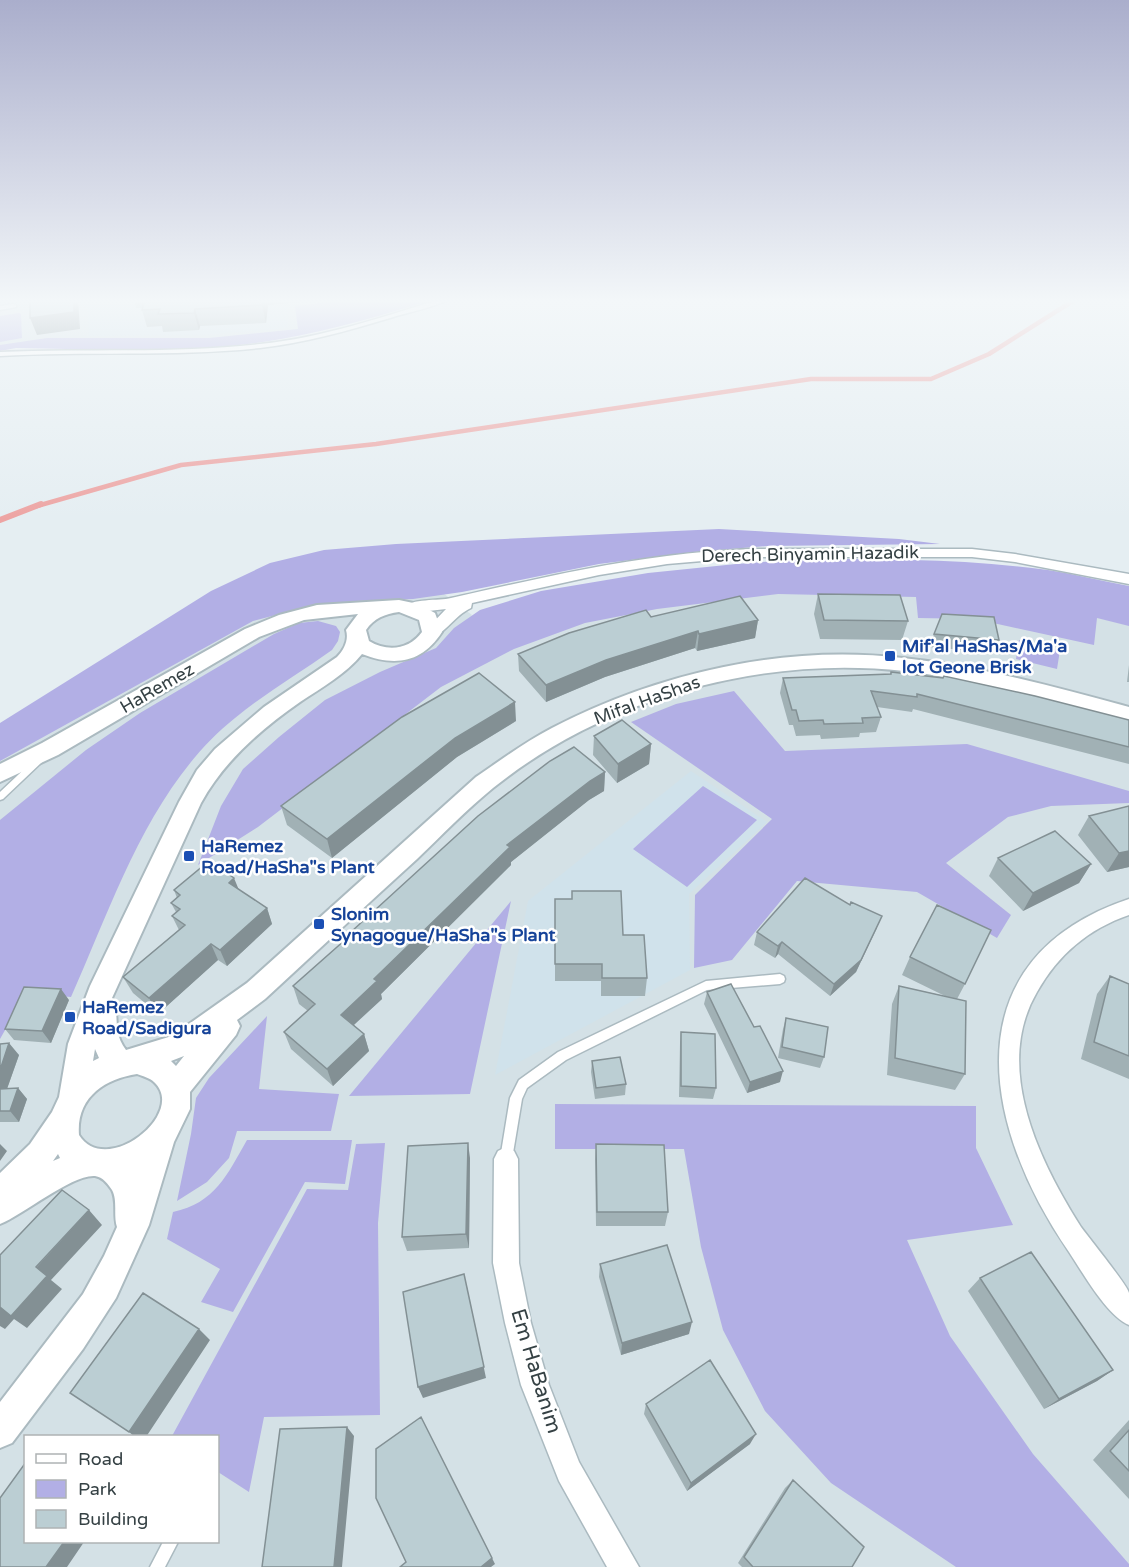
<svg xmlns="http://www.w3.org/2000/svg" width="1129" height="1567" viewBox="0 0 1129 1567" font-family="'Varela Round',sans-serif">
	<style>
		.residential { fill: #d4e1e6; fill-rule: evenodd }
		.education { fill: #d0e2eb }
		.green { fill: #b2afe5 }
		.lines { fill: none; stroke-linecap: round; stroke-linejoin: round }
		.stream-far1 { stroke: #eda4a3; stroke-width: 4.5 }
		.stream { stroke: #eda4a3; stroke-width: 6 }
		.service-casing { stroke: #abbac0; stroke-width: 3 }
		.minor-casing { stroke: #abbac0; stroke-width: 3 }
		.tertiary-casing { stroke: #abbac0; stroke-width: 4 }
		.service { fill: #fff; fill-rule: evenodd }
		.minor { fill: #fff; fill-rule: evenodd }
		.tertiary { fill: #fff; fill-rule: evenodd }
		.wall { fill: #a1b1b5 }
		.shaded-wall { fill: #839094 }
		.building { fill: #bbced3; stroke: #839094; stroke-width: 1.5 }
		.transit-dot { fill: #1a4fb4; stroke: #fff; stroke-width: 2 }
		.labels { text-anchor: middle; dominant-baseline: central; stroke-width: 5; stroke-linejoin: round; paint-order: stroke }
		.street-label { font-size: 18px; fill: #354144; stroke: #fff }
		.transit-label { font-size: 18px; font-weight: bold; fill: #164399; stroke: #fff; text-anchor: start }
		.near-street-label { font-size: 21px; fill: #354144; stroke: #fff }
	</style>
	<rect width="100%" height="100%" fill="#e5eef2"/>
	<path class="residential" d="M0,299h416l-133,36 -82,5 -178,5 -23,4z
		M431,584l41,31 -38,46 179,-52 92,-18 228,-2 196,31v947h-1129v-812l306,-164zM26,1436h192v106h-192z"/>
	<path class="education" d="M87,299h175v8l26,-1v22l-86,7 -113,1z
		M691,771l76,51 -78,72 1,76 -195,105 33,-174z"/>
	<path class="green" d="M356,299h80c-51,15 -102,31 -155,40 -87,16 -177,10 -265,9l-16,3v-6l47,-7h162l89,-9 -3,-23z
		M19,313l2,1 1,24 -22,4v-26z
		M719,529l180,10 41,5 -172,2 -74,6 -95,12 -137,28 -49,7 -57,2 -50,6 -53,14 -253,140v-38l211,-132 59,-28 54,-13 72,-6z
		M805,559c81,0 163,0 243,11 27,4 54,11 81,16v40l-32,-8 -3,27 -119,-26 -57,-1 -2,-21 -138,-3 -121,15 -72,14 -71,26 -73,38 -183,140 -60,38 23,-59 22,-37 36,-32 46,-37 55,-28 56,-24 18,-20 26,-18 61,-19 107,-18 88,-9z
		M318,621l18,5 4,6 -2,9 -6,9c-32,23 -67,43 -97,68 -85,68 -121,183 -164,279l-45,-4 -26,46v-219l86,-70 54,-37 134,-79 25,-11z
		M1019,640l41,10 -3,19 -41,-10z
		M734,691l51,60 182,-7 162,47v12l-78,3 -43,11 -62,46 65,52 -14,23 -80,-46 -120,-11 -65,79 -38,8 1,-73 77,-76 -141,-97 45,-18z
		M703,786l54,34 -70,67 -54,-38z
		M511,901l-41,193 -121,2z
		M267,1016l-8,73 80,5 -8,37h-94l-8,27 -22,24 -30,19 14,-67 5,-36 13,-20z
		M555,1104l421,2v42l37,77 -106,15 43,96 83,118 96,110v3h-173l-125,-84 -66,-72 -42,-81 -22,-83 -17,-98h-129z
		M247,1140h105l-7,44 -40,-2 -72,130 -32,-10 19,-33 -53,-30 6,-27c42,-9 54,-37 74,-72z
		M385,1143l-7,80 2,192 -116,2 -15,75 -31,-20v-36h-46l135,-247 41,1 8,-46z"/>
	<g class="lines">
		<path class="stream-far1" d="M37,506l144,-41 195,-21 435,-65h120l58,-25 87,-55"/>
		<path class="stream" d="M0,520l41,-16"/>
		<defs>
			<path id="service" d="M441,299h9c-18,9 -41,13 -60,19 -43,13 -86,25 -130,30 -86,9 -173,3 -260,8v-4c87,-4 174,2 260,-8 62,-6 122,-27 181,-45z
				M14,304l2,1v2l-16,3v-4z
				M39,757l4,3 -1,2 -39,37 -3,1v-8l36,-34z
				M780,974l4,2 1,3 -1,3 -4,2 -73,6 -141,70 -39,28 -5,11 -10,60 -2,4 -4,2 -4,-2 -2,-4 10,-61 9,-18 39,-28 148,-71z
				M163,1542h15l-13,25h-15z"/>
			<path id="minor" d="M749,549h223l43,5 114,20v10l-114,-22 -43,-5h-223l-82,7 -68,11 -127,28 -1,5c-16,7 -26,26 -39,29l-8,-5 22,-23 -35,4 -8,-5c8,-10 36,-7 48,-10 72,-16 143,-33 216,-42 27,-4 55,-5 82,-7z
				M1129,899v16c-41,14 -71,40 -92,77 -44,75 2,169 44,235 8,11 47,59 48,66 0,10 0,22 0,32 -22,-9 -46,-52 -60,-73 -87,-126 -119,-293 60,-353z
				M506,1147l8,4 4,8 1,104 12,60 18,62 30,77 60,105h-32l-48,-86 -38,-96 -16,-62 -12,-60 1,-104 4,-8z"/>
			<path id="tertiary" d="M399,600l19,4 17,9 7,19c-20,31 -47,35 -80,22 -16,20 -41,34 -62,48 -39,27 -76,59 -99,101l-89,195c9,18 -1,32 14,52l46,-14 75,-53 229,-206c25,-17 49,-35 76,-49 106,-55 232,-84 351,-70 77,8 151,29 226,49v14c-75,-19 -149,-41 -225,-50 -143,-16 -299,27 -411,117 -27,22 -51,47 -76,71 -51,46 -101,93 -152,140l-28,21 3,6 -4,9 -46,57v17l-16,33 -25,83 -33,73 -33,51 -71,94 -12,5v-46l83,-108 21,-38 13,-29c-4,-12 1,-26 -5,-37 -4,-6 -9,-13 -17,-14 -23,-2 -72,39 -95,48v-51l30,-29 22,-32 7,-15 9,-53 22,-58 89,-184 18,-32 18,-21 49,-42 73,-50c7,-7 12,-17 9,-27l12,-16 -54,6 -45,17 -201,118 -58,27v-18l42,-21 203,-114 34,-14 38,-10zM399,612l20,8 3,12c-13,18 -35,20 -53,9l-3,-11c8,-12 19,-16 33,-18zM95,1049l4,9 -6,3zM184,1056l-8,10 -5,-5zM137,1074c5,2 13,4 17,8 34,31 -48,96 -75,53 -3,-37 25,-56 58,-61zM58,1154l2,4 -7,3z"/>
		</defs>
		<use href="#service" class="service-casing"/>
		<use href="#minor" class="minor-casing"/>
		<use href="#tertiary" class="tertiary-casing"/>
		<use href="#service" class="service"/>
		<use href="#minor" class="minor"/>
		<use href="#tertiary" class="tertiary"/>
	</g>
	<path class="wall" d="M134,299h194l-60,6 -2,18 -66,3 -1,4 -36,2 -1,-6 -15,1 -5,-17v-2h-6z
		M818,594l90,27 -6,19 -82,-1 -6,-25z
		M651,617l107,3 -3,18 -58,13 -2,-3 -90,29 -59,25 -27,-31 -1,-17z
		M934,634l65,6 -5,13 -64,-6z
		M1129,665v17h-2z
		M891,672l238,48v44l-216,-55 -1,3 -35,-5 4,10 -5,15 -16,1 -1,4 -38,2 -1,-4 -24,1 -3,-11h-4l-9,-32 3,-15 107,-4z
		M516,721l-59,36 -125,101 -45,-33 -6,-19z
		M594,736l57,8 -2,20 -32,19 -24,-28z
		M605,772l-1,19 -15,9 -78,62v3l-130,129 1,5 -28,26 10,9 5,17 -36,35 -42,-37 -7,-17 24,-21 -9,-7 -6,-18 60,-53 -1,-2z
		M1129,806v61l-22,5 -29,-37 11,-19z
		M998,858l93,6 -12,19 -56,28 -34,-35z
		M238,889l29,19 5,16 -45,42 -9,-6 -60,54 -25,-21 -10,-16 56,-47 -7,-14 4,-4 -5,-9 6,-5 -3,-8z
		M555,899l68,36 24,43 -2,18h-44v-15h-46z
		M877,928l-21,44 -26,24 -52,-42 -3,4 -21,-13 3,-13z
		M910,957l55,27 -8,15 8,75 -10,16 -68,-15 5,-71 7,-18 46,10 -43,-21z
		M1110,976l19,8v95l-48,-20 16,-65z
		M707,992l73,90 -33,11 -43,-89z
		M69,1000l-18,43 -37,-3 -9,-11z
		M786,1018l38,39 -4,11 -42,-10 5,-29z
		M681,1032l35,56 -3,11 -34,-2 1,-54z
		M0,1044l19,11 -12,34 11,-1 9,11 -8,23h-19z
		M592,1061l34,23 -1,11 -30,4 -4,-27z
		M596,1144l72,68 -3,14h-69l-1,-67z
		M470,1158l-1,90 -62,3 -5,-14z
		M600,1264l89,70 -68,21 -22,-78z
		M980,1278l133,92 -16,11 -53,28 -76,-118z
		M646,1404l104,40 -63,47 -43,-77z
		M1129,1420v79l-36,-39z
		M793,1480l59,87h-110l-4,-4 47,-75z"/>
	<path class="shaded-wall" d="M74,299h4l2,30 -43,6 -7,-17z
		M263,299h65l-60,6 -2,18 -4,-18z
		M195,309l5,17 -1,4 -5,-17z
		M758,620l-3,18 -58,13 2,-17z
		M698,631l-3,17 -90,29 -59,25v-17l60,-25z
		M515,702l1,19 -59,36 -125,101 -5,-19 128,-101z
		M651,744l-2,20 -32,19 1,-19z
		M605,772l-1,19 -15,9 -78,62v3l-130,129 1,5 -36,33 -5,-17 33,-36 133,-134 83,-64z
		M1129,851v16l-22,5 12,-19z
		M1091,864l-12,19 -56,28 10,-18z
		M234,878l7,17 -12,-12z
		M267,908l5,16 -45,42 -7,-16z
		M882,916l-26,56 -26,24 4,-12z
		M782,942l-4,12 -3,4 3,-12z
		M211,944l7,16 -60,54 -9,-16z
		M61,989l8,11 -18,43 -9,-12z
		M364,1034l5,17 -36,35 -6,-17z
		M9,1043l10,12 -16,45 -3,-3v-27z
		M783,1071l-3,11 -33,11 3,-11z
		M18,1088l9,11 -8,23 -9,-11z
		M468,1143l2,15 -1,90 -3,-14z
		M0,1144l7,7 -7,10z
		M89,1210l13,15 -51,55 11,9 -35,39 -13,-9 -9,10 -5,-3v-19z
		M467,1287l19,91 -63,20 -5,-11z
		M692,1322l-3,12 -68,21 1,-12z
		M199,1329l11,11 -64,97h-11l-6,-5z
		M1113,1370l-16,11 -53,28 15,-10z
		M347,1427l7,9 -12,131h-8z
		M756,1434l-6,10 -63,47 4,-8z
		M64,1542h20l-17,25h-21z
		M492,1558l3,6 -4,3h-10z"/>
	<path class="building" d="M30,299h44v13l-44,6z
		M145,299h118l-1,6 -67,4 -1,4 -36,1 2,-5 -18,1z
		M818,594l82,1 8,26 -84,-1z
		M740,596l18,24 -59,14 -1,-3 -92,29 -60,25 -28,-31 51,-21 77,-23 5,7z
		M942,614l52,3 5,23 -65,-6z
		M891,672l52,6 1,-2 91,20 94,24v27l-212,-53v3l-46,-6 10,26 -19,1 1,5 -39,1 -1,-4 -24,1 -3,-11h-4l-9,-32 108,-4z
		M479,673l36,29 -60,36 -128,101 -46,-33 121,-89z
		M622,720l29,24 -33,20 -24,-28z
		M574,747l31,25 -15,9 -83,64 3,2 -136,132 3,2 -36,34 23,19 -37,35 -43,-37 31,-28 -22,-18 61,-54 -2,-1 126,-115 72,-55z
		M1129,806v45l-10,2 -30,-37z
		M1055,831l36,33 -58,29 -35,-35z
		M209,861l25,17 -5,5 38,25 -47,42 -9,-6 -62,54 -26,-21 62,-52 -13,-9 8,-7 -9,-6 9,-8 -6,-5z
		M805,878l45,27 1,-3 31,14 -21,44 -27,24 -52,-42 -4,4 -21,-14z
		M572,891h49l2,44h21l3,43h-45v-14h-47v-65h17z
		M937,905l54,25 -26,54 -55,-27z
		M1110,976l19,8v72l-35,-14z
		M731,984l23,43 6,-1 23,45 -33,11 -43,-90z
		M899,986l67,15 -1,73 -70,-16z
		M24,987l37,2 -19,42 -37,-2z
		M786,1018l42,9 -4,30 -42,-10z
		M681,1032l34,2 1,54 -35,-2z
		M9,1043l-9,27v-26z
		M620,1057l6,27 -30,4 -4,-27z
		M18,1088l-8,23h-10v-22z
		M468,1143l-2,91 -64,3 6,-91z
		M596,1144l68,1 4,67h-71z
		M62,1190l27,20 -53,57 11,9 -36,40 -11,-9v-52z
		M667,1245l25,77 -70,21 -22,-79z
		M1031,1252l82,118 -54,29 -79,-121z
		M464,1274l20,93 -66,20 -15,-95z
		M143,1293l56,36 -70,103 -59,-39z
		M710,1360l46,74 -65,49 -45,-79z
		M421,1417l71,141 -11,9h-81l6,-5 -30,-64v-49z
		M347,1427l-13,140h-72l18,-138z
		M1129,1430v41l-19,-20z
		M26,1462v80h38l-18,25h-46v-69z
		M793,1480l71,67 -12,20h-99l-9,-10z"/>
	<linearGradient id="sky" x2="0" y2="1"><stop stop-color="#aaaecc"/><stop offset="0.58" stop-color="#f3f7f9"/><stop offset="1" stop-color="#f3f7f9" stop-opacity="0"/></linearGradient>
	<rect width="1129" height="519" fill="url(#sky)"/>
	<g class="transit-dot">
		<rect x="884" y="650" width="12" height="12" rx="3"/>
		<rect x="183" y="850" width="12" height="12" rx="3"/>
		<rect x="313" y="918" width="12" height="12" rx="3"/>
		<rect x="64" y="1011" width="12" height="12" rx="3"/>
	</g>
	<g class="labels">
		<g class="street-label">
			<text transform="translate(810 554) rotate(-1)">Derech Binyamin Hazadik</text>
			<text transform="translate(157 688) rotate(-30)">HaRemez</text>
			<text transform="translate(647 700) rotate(-20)">Mifal HaShas</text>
		</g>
		<g class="transit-label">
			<text x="902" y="646">Mif'al HaShas/Ma'a<tspan x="902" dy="21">lot Geone Brisk</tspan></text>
			<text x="201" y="846">HaRemez<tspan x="201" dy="21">Road/HaSha"s Plant</tspan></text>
			<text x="331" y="914">Slonim<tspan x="331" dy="21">Synagogue/HaSha"s Plant</tspan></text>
			<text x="82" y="1007">HaRemez<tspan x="82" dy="21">Road/Sadigura</tspan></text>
		</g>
		<g class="near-street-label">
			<text transform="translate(536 1371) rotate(73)">Em HaBanim</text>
		</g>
	</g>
	<rect x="24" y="1435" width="195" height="108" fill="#ffffff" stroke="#aeb3b4" stroke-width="1.5"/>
	<rect x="36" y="1454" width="30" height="9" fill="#ffffff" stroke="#aeb3b4" stroke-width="1.5"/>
	<text x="78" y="1465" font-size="18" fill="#354144">Road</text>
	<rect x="36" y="1480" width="30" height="18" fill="#b2afe5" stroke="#aeb3b4" stroke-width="1.5"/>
	<text x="78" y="1495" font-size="18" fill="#354144">Park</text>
	<rect x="36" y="1510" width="30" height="18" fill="#bbced3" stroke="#aeb3b4" stroke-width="1.5"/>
	<text x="78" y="1525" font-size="18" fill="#354144">Building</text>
</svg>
